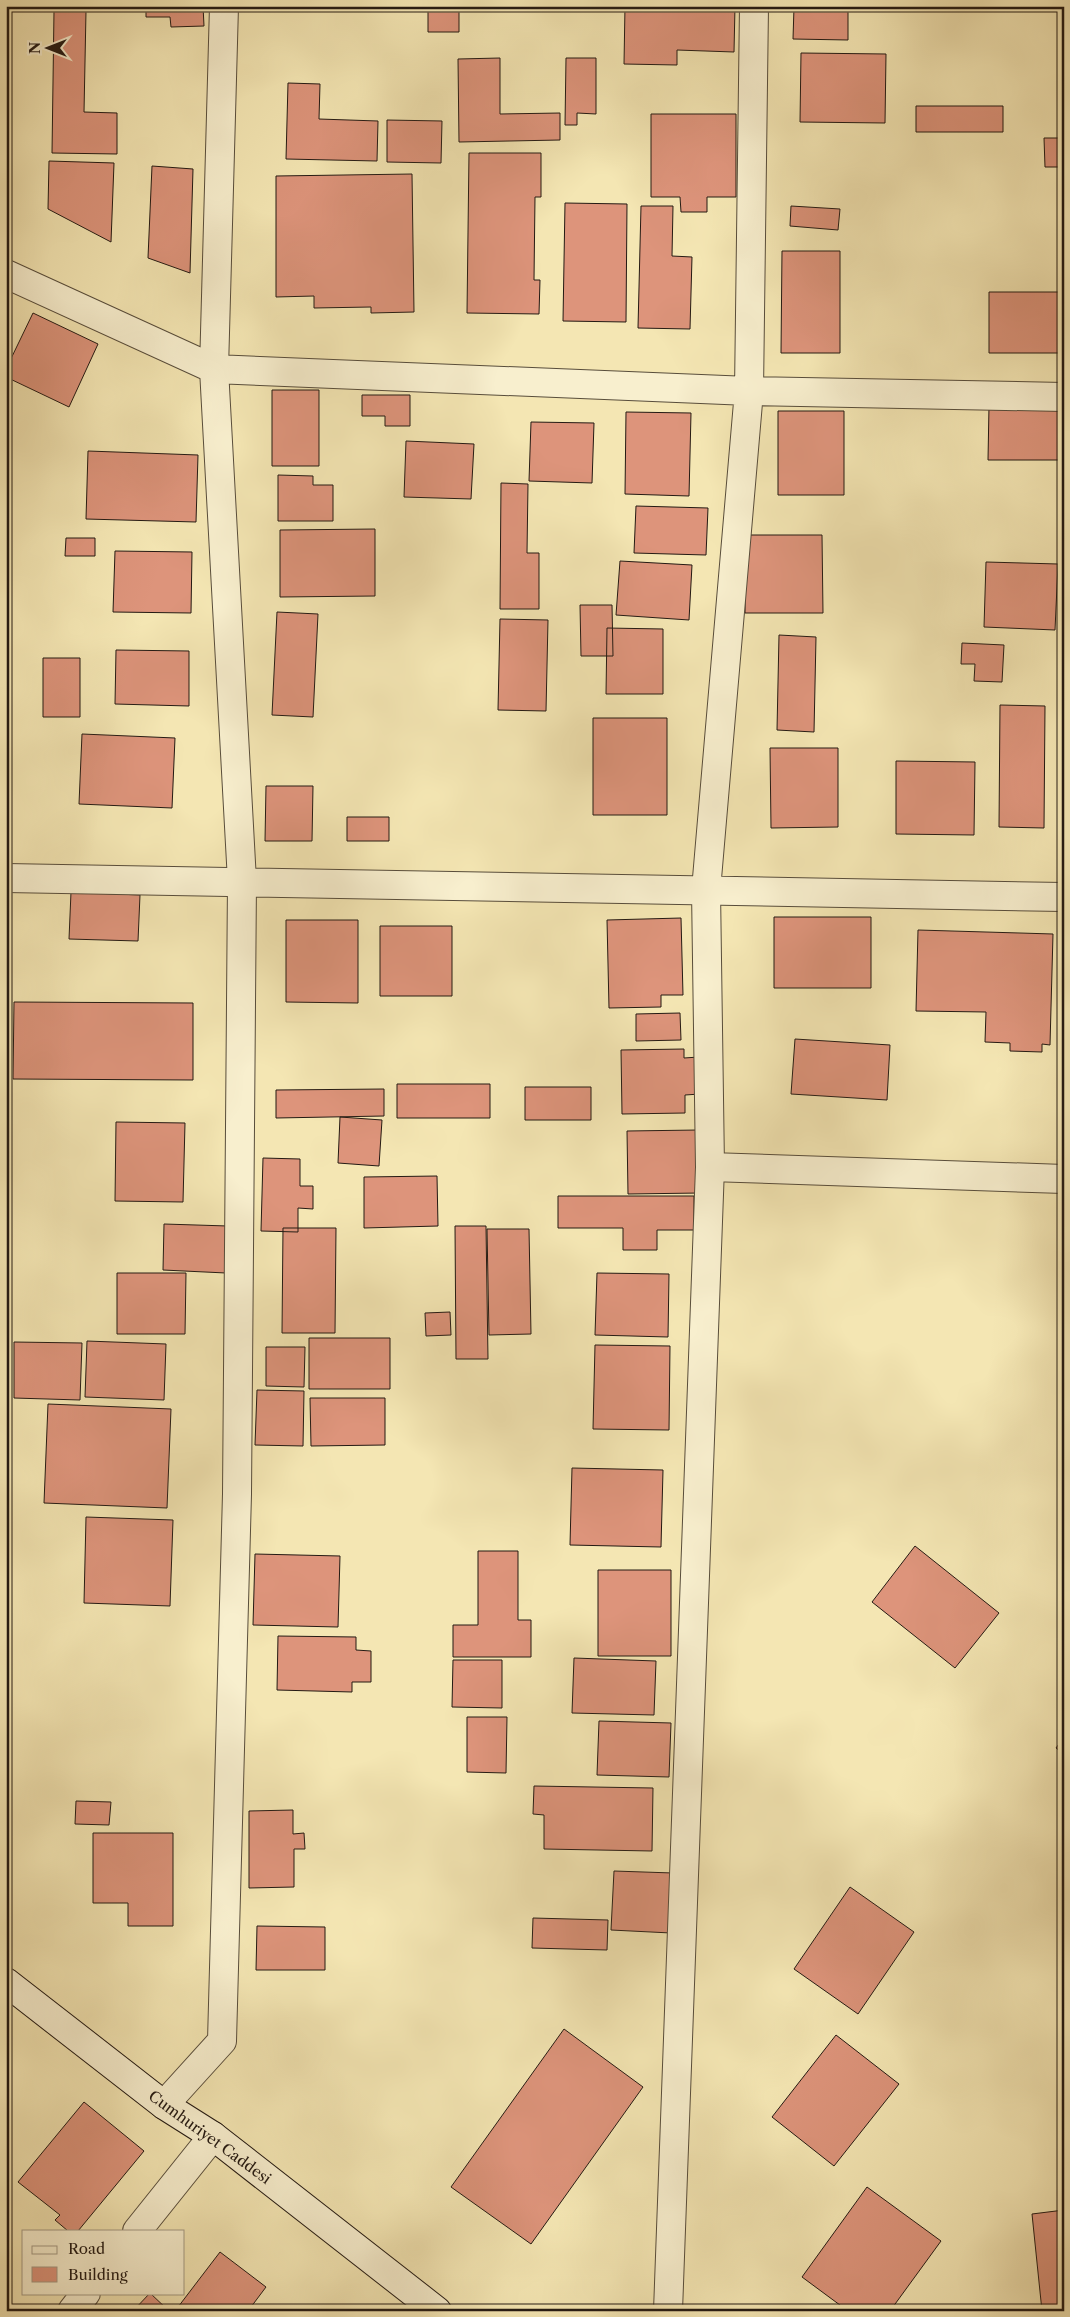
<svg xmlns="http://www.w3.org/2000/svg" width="1070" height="2317" viewBox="0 0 1070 2317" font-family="'Libre Caslon Text',serif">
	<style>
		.building { fill: #dd947b; stroke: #241a13 }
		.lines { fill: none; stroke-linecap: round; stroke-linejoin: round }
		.street-casing { stroke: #584d3b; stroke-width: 30 }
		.secondary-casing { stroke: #241a13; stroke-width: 30 }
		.street { stroke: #f8efce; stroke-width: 28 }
		.secondary { stroke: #f8efce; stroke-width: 28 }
		.labels { text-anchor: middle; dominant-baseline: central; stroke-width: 4; stroke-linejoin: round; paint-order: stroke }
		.street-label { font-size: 15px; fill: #241a13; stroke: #f8efce }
	</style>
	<rect width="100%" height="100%" fill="#f4e6b3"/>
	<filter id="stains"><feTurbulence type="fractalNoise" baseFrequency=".004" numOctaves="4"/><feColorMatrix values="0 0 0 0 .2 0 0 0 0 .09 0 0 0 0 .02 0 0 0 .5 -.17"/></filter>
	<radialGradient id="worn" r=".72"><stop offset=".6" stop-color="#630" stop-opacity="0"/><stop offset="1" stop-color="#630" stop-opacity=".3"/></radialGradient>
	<path class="building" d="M146,6h57l1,20 -33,1 -1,-10h-24z
		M428,6h31v26h-31z
		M625,6h110l-1,46 -57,-2v15l-53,-1z
		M1009,6h38v3h-38z
		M794,7l54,1v32l-55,-1z
		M54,11h32l-2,101 33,1v41l-65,-1z
		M801,53l85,1 -1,69 -85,-1z
		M500,58v56l60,-1v27l-101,2 -1,-83z
		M566,58h30v56l-19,-1v12h-12z
		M288,83l32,1 -1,35 59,2 -1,40 -91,-2z
		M916,106h87v26h-87z
		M651,114h85v83h-29v15h-26l-1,-15h-29z
		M387,120l55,1 -1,42 -54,-1z
		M1044,138h20v29h-19z
		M469,153h72v44h-6l-1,83h6l-1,34 -72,-1z
		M49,161l65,2 -3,79 -63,-33z
		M152,166l41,3 -3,104 -42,-15z
		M412,174l2,138 -43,1v-6l-57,1v-12l-38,1v-121z
		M565,203l62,1 -1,118 -63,-1z
		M641,206h32l-1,50 20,1 -2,72 -52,-1z
		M791,206l49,3 -2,21 -48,-4z
		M782,251h58v102h-59z
		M989,292h74v61h-74z
		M33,313l65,31 -29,63 -63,-30v-8z
		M272,390h47v76h-47z
		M362,395h48v31h-25v-10h-23z
		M989,406h75v54h-76z
		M778,411h66v84h-66z
		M626,412l65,1 -2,83 -64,-2z
		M531,422l63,1 -2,60 -63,-2z
		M406,441l68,3 -3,55 -67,-2z
		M88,451l110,4 -2,67 -110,-3z
		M278,475l35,1v9h20v36h-55z
		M501,483l27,1 -1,69h12v56h-39z
		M636,506l72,2 -2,47 -72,-2z
		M375,529v67l-95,1v-67z
		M745,535h77l1,78h-78z
		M66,538h29v18h-30z
		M115,551l77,1 -1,61 -78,-1z
		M620,561l72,4 -3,55 -73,-5z
		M986,562l72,2 -3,66 -71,-3z
		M580,605h32l1,51h-32z
		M277,612l41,2 -5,103 -41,-2z
		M500,619l48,1 -2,91 -48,-1z
		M607,628l56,1v65h-57z
		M779,635l37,2 -2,95 -37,-2z
		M962,643l42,2 -2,37 -28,-1 1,-17h-14z
		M116,650l73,1v55l-74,-2z
		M43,658h37v59h-37z
		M1000,705l45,1 -1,122 -45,-1z
		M593,718h74v97h-74z
		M82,734l93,4 -3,70 -93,-4z
		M770,748h68v79l-67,1z
		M896,761l79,1 -1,73 -78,-1z
		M266,786h47l-1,55h-47z
		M347,817h42v24h-42z
		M71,892l69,3 -2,46 -69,-2z
		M774,917h97v71h-97z
		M681,918l2,77h-22v12l-52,1 -2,-88z
		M286,920h72v83l-72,-1z
		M380,926h72v70h-72z
		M918,930l135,4 -3,111 -8,-1v8l-32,-1v-8l-25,-1 1,-30 -70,-1z
		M14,1002l179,1v77l-180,-1z
		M680,1013l1,27 -45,1v-27z
		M795,1039l95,6 -3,55 -96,-6z
		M684,1049v9l15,-1 1,37 -15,1v18l-63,1 -1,-64z
		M397,1084h93v34h-93z
		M525,1087h66v33h-66z
		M384,1089v27l-108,2v-28z
		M340,1117l42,3 -3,46 -41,-3z
		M116,1122l69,1 -2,79 -68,-1z
		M698,1130l2,63 -72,1 -1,-63z
		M263,1158l37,1v27h13v23l-15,-1v24l-37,-1z
		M437,1176l1,50 -74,2v-51z
		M558,1196h136v34h-37v20h-34v-22h-65z
		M164,1224l64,2 -2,47 -63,-3z
		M455,1226h31l2,133h-32z
		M283,1228h53l-1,105h-53z
		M487,1229h42l2,105 -42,1z
		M117,1273h69l-1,61h-68z
		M597,1273l72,1 -1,63 -73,-2z
		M450,1312l1,23 -25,1 -1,-23z
		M309,1338h81v51h-81z
		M87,1341l79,3 -2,56 -79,-3z
		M14,1342l68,1 -2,57 -66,-2z
		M595,1345l75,1 -1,84 -76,-1z
		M266,1347h39l-1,40 -38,-1z
		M257,1390l47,1 -1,55 -48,-1z
		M310,1398h75v47l-74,1z
		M48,1404l123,5 -4,99 -123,-5z
		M572,1468l91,2 -2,77 -91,-2z
		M86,1517l87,3 -3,86 -86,-3z
		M915,1546l84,67 -44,55 -83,-66z
		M478,1551h40v69h13v37h-78v-32h25z
		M255,1554l85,2 -2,71 -85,-2z
		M598,1570h73v86h-73z
		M278,1636l78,1v13l15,1v31h-19v10l-75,-2z
		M574,1658l82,3 -2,54 -82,-2z
		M453,1660h49v48l-50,-1z
		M467,1717h40l-1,56 -39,-1z
		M599,1721l72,2 -2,54 -72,-2z
		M1064,1737v17l-8,-6z
		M534,1786l119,2 -1,63 -108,-2v-34l-11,-1z
		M76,1801l35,1 -2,23 -34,-1z
		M293,1810v24l11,-1 1,16h-11v38l-45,1v-77z
		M93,1833h80v93h-45v-23h-35z
		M614,1871l59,2 -2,60 -60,-3z
		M850,1887l64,45 -56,82 -64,-45z
		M533,1918l75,2 -1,30 -75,-2z
		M257,1926l68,1v43h-69z
		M564,2029l79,58 -112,157 -80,-57z
		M836,2035l63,49 -65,82 -62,-49z
		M84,2102l60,49 -66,80h-10l-13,-11 5,-5 -42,-33z
		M867,2187l74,54 -51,70h-42l-46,-34z
		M1064,2210v101h-22l-10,-97z
		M220,2252l46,35 -18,24h-73z
		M150,2293l19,18h-36z"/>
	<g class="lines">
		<defs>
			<path id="street" d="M6,274l208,95 535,22 315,6
				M6,878l1058,19
				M710,1167l354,12
				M164,2105l58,-64 15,-547 5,-613 -28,-512 10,-363
				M137,2231l76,-95
				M72,2311l14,-18
				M668,2311l42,-1144 -4,-277 43,-499 5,-385"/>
			<path id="secondary" d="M6,1982l158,123 49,31 224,175"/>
		</defs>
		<use href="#street" class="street-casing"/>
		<use href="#secondary" class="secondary-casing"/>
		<use href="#street" class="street"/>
		<use href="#secondary" class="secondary"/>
	</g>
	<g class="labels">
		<g class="street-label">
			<text transform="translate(210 2137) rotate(36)">Cumhuriyet Caddesi</text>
		</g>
	</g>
	<rect width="1070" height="2317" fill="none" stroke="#f4e6b3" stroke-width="25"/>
	<rect x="8" y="8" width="1055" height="2302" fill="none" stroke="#241a13" stroke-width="2.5"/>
	<rect x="12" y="12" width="1045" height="2292" fill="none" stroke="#241a13"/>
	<rect x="22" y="2230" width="162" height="65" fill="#f8efce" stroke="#a39a83"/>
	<rect x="32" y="2246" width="25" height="8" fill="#f8efce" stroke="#a39a83"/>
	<text x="68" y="2254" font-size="15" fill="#241a13">Road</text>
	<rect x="32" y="2267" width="25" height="15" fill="#dd947b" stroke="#a39a83"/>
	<text x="68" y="2280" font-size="15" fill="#241a13">Building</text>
	<g transform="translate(48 48) rotate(270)" stroke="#f8efce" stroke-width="4" paint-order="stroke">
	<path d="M0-4L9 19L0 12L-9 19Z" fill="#241a13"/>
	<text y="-8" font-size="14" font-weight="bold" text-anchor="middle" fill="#241a13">N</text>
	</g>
	<rect width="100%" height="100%" filter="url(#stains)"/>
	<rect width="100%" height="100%" fill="url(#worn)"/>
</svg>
